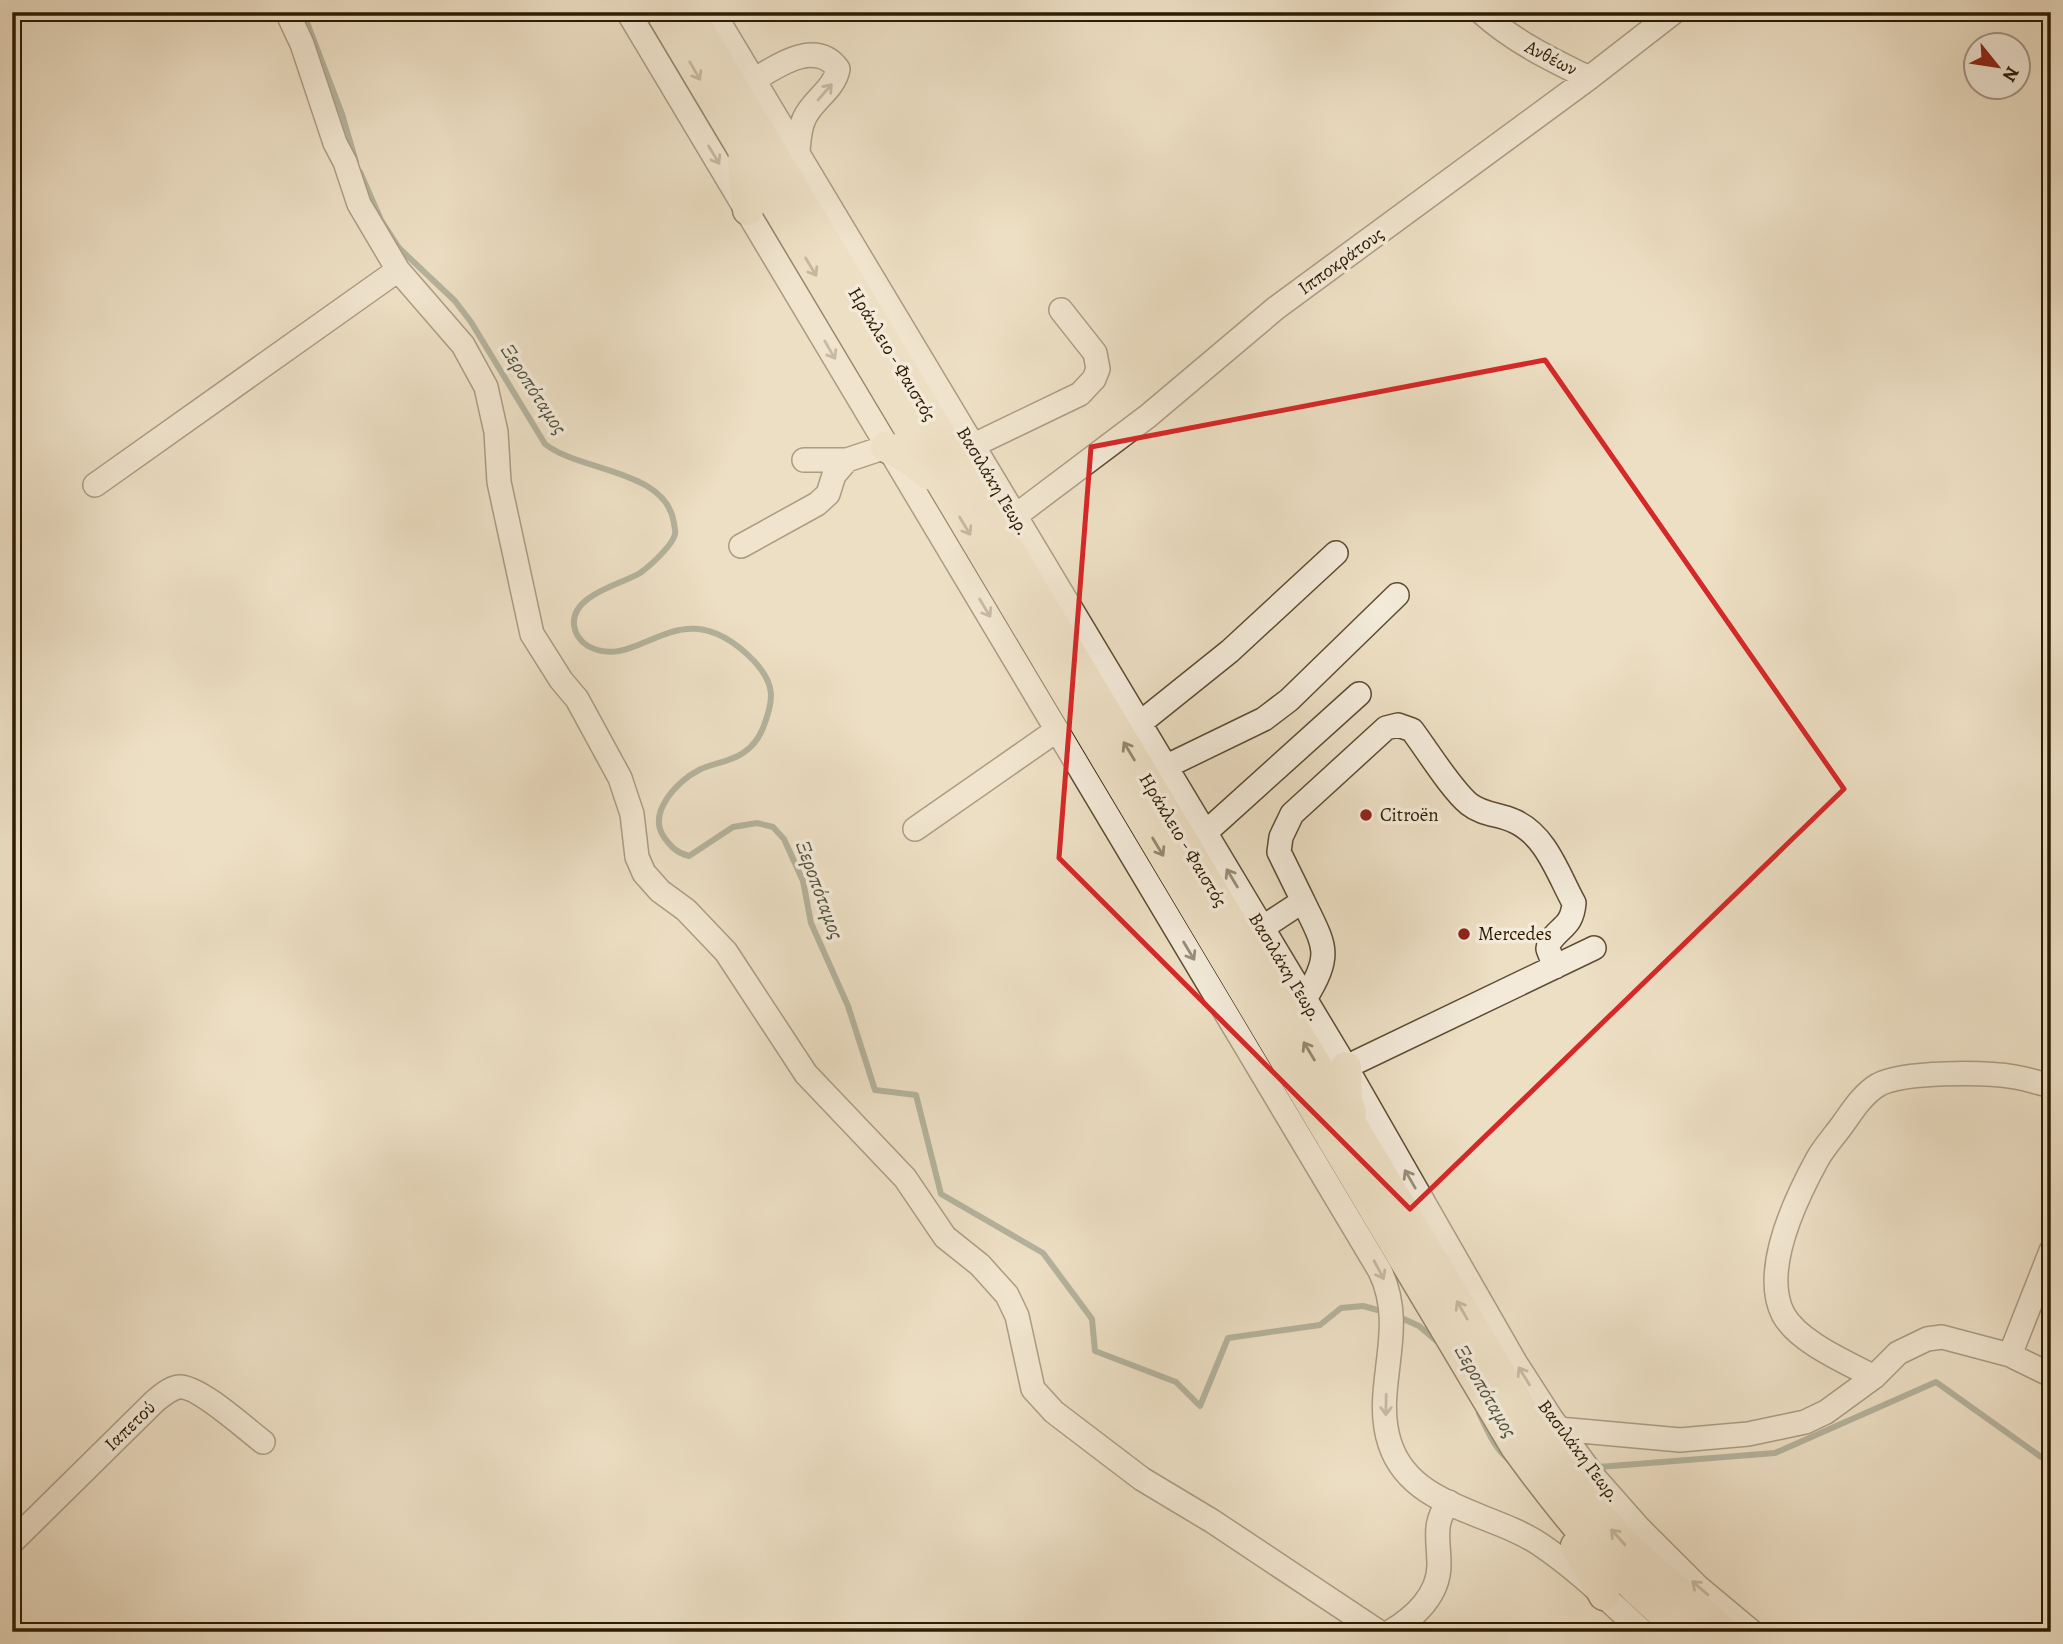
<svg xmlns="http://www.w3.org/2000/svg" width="2063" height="1644" viewBox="0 0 2063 1644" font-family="Alegreya,serif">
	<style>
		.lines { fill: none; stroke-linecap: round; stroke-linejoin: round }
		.stream { stroke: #6d7c6c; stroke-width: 6 }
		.minor-casing { stroke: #5c4c32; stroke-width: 26 }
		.major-casing { stroke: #2c1b01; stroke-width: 33 }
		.minor { stroke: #f3ead9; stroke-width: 23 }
		.major { stroke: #eddfc4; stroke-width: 30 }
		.oneway { stroke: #96876c }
		.oneway2 { stroke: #998d78 }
		.marked { fill: none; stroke: #d62828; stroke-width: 5; stroke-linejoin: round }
		.poi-dot { fill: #8f2418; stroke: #f3ead9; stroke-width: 2.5 }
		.labels { text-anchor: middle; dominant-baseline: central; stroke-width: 7; stroke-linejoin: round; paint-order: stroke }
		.street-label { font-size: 19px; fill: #2c1b01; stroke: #f3ead9 }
		.poi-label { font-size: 19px; fill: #2c1b01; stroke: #f3ead9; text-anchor: start }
		.water-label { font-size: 21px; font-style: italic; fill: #52543f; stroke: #f3ead9 }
	</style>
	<rect width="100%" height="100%" fill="#eddfc4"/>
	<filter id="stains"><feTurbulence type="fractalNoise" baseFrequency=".00286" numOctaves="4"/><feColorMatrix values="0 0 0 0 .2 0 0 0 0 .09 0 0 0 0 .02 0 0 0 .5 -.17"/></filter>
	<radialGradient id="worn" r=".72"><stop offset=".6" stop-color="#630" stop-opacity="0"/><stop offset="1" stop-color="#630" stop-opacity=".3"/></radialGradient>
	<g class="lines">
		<path class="stream" d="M303,12l39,102 14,48
			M360,172l21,48 18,28 56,53 16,21 74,122c35,28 121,25 129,79 0,4 2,7 1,11 -2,11 -25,32 -35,39 -20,12 -69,22 -66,52 1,10 6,16 14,21 52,29 90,-63 166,15 22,24 20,39 9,67 -4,10 -11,19 -20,25 -13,9 -30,10 -44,17 -22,11 -52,43 -35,67 7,10 13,16 25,19l44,-29 24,-4 16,4 11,12 19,42 8,42 37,83 27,84 41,5 25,99 102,59 49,66 3,32 81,31 24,24 28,-68 92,-13 21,-17 22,-2 22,6
			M1395,1315l24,11 20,17
			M1479,1413c8,17 16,37 32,48
			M1599,1467l176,-14 161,-71 115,82"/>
		<defs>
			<path id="minor" d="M287,12l15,32 33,99 10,19 14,42 39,66 65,75 23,42 10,45 3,50 33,152 29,46 16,19 43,79 12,36 5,43 7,16 16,18 26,19 40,42 80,122 99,104 40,59 35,28 27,30 10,21 16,73 21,23 88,67 70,42 167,111
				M628,12l752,1259c29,60 -9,117 10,173 21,64 103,68 151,101 37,25 69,57 102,87
				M713,12l633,1055 169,295 36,56 44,60 45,51 57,57 55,46
				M1481,12c32,29 69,47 108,66
				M754,80c24,-15 62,-41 84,-11 -4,21 -26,31 -34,50 -5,11 -5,22 -6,33
				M972,446l108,-52 14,-15 4,-10 -3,-16 -34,-43
				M804,460h43
				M95,485l303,-215
				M1014,517l134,-101 128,-108 313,-230 85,-66
				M741,546l76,-42 11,-10 6,-19 13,-15 39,-13
				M1139,724l91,-73 106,-98
				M1165,767l99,-48 25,-19 108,-105
				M915,829l142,-99
				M1205,833l154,-139
				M1303,901c22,46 30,52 2,98
				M1262,928l41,-27 -24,-49 2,-15 11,-23 94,-86 12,-3 14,5c15,20 39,59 57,74 14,11 30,10 45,17 32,14 44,53 60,82 -2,24 -14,23 -25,40l-1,6 7,18
				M1346,1067l248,-119
				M2010,1355l41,20
				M1874,1377c-28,-15 -76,-35 -91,-63 -22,-44 13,-116 35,-156 7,-12 17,-23 25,-34 10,-14 20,-30 35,-39 25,-14 108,-13 137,-8 12,2 24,6 36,9
				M1559,1429l121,11 68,-6 57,-12 21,-10 48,-35 24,-24 29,-14 15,-2 68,18 41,-104
				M12,1542l142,-140c7,-6 15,-13 24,-15 19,-3 69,43 85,55
				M1390,1632c24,-14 49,-37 49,-67 0,-26 -7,-41 10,-63"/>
			<path id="major" d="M661,12l855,1435c50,69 102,132 169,185
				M688,12l847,1420 42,58 47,55 100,87
				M743,160l5,50
				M886,447l18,9 26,19
				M1346,1067l1,32 4,14
				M1576,1546l28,49"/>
		</defs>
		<use href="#minor" class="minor-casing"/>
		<use href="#major" class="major-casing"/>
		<use href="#minor" class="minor"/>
		<use href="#major" class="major"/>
	</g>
	<defs><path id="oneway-shaft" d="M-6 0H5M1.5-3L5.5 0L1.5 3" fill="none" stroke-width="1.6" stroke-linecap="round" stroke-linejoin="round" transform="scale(1.75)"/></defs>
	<g class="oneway">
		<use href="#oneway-shaft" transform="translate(695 71) rotate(60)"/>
		<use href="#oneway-shaft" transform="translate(811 267) rotate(59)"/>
		<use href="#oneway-shaft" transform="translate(965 526) rotate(59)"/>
		<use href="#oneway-shaft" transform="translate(1129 751) rotate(-121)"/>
		<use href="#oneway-shaft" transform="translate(1158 847) rotate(59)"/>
		<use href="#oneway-shaft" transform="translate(1309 1051) rotate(-121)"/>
		<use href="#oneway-shaft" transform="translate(1462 1310) rotate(-120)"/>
		<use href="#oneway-shaft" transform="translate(1618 1537) rotate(-132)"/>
	</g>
	<g class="oneway2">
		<use href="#oneway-shaft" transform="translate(825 92) rotate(-49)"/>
		<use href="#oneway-shaft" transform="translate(714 155) rotate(59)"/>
		<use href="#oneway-shaft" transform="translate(830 350) rotate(60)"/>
		<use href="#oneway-shaft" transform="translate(985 608) rotate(59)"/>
		<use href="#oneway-shaft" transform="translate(1232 878) rotate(-121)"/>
		<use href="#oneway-shaft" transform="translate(1189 951) rotate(59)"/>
		<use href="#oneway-shaft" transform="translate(1410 1179) rotate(-120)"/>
		<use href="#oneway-shaft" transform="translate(1379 1270) rotate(62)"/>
		<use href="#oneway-shaft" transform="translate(1524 1376) rotate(-122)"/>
		<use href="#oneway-shaft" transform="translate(1386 1405) rotate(91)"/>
		<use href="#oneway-shaft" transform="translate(1700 1588) rotate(-139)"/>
	</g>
	<path d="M0 0H2063V1644H0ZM1545,360l299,429 -434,420 -351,-351 32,-411z" fill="#eddfc4" fill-opacity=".55" fill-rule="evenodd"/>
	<path class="marked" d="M1545,360l299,429 -434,420 -351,-351 32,-411z"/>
	<g class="poi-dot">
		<circle cx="1366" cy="815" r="7"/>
		<circle cx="1464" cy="934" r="7"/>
	</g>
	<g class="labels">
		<g class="street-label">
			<text transform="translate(1551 58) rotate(27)">Ανθέων</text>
			<text transform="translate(1341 261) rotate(-36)">Ιπποκράτους</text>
			<text transform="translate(892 354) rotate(59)">Ηράκλειο - Φαιστός</text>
			<text transform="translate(993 481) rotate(59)">Βασιλάκη Γεωρ.</text>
			<text transform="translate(1183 840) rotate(59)">Ηράκλειο - Φαιστός</text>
			<text transform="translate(1285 967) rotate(59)">Βασιλάκη Γεωρ.</text>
			<text transform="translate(130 1426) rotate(-44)">Ιαπετού</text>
			<text transform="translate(1579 1451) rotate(53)">Βασιλάκη Γεωρ.</text>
		</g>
		<g class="poi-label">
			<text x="1380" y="815">Citroën</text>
			<text x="1478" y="934">Mercedes</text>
		</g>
		<g class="water-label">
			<text transform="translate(534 389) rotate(57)">Ξεροπόταμος</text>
			<text transform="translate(820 890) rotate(70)">Ξεροπόταμος</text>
			<text transform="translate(1486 1391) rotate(60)">Ξεροπόταμος</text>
		</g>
	</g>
	<rect width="2063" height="1644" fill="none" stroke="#eddfc4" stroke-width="42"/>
	<rect x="14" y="14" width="2035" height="1616" fill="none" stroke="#2c1b01" stroke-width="3.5"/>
	<rect x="21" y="21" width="2021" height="1602" fill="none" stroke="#2c1b01" stroke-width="2"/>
	<g transform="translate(1997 66) rotate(120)"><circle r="33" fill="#f3ead9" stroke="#a39783" stroke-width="2"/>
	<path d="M0-5L12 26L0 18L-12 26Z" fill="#8f2418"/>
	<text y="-10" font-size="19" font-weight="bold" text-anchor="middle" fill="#2c1b01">N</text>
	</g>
	<rect width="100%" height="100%" filter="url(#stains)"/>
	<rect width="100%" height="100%" fill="url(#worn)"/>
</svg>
